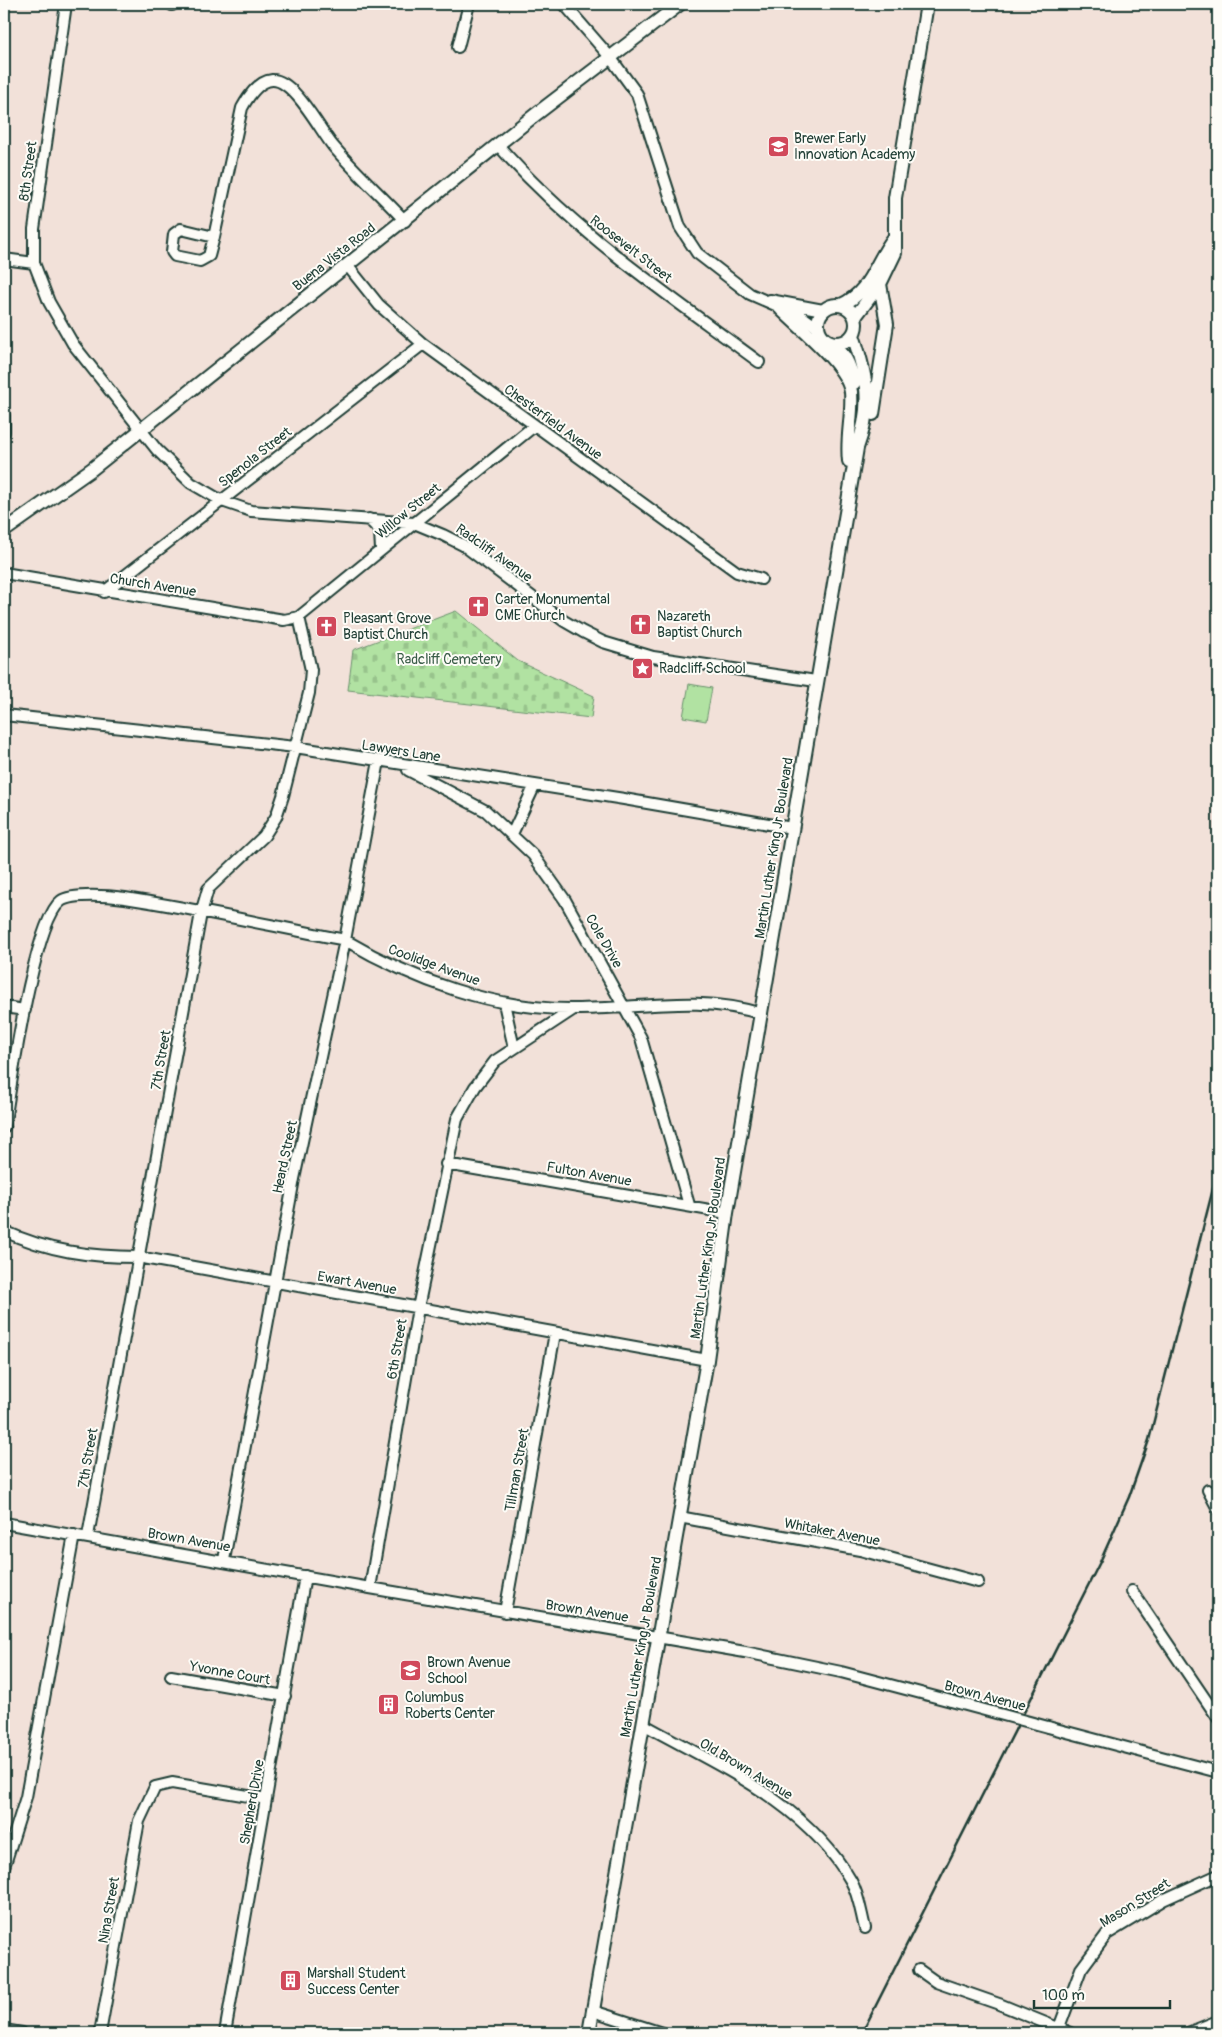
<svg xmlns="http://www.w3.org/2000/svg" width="1222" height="2037" viewBox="0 0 1222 2037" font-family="Pangolin,sans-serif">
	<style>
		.green { fill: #b1e2a2; stroke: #68906b }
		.cemetery { fill: url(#cemetery-stones); stroke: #68906b }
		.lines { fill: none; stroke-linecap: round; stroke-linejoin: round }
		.minor-casing { stroke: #1f3d34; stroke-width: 14 }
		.major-casing { stroke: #1f3d34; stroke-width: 16 }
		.minor { stroke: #fdfcf7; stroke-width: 10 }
		.major { stroke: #fdfcf7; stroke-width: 12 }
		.rail { stroke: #1f3d34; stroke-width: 2.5 }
		.minor-bridge-casing { stroke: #1f3d34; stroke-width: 14; stroke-linecap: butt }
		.minor-bridge { stroke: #fdfcf7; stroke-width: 10 }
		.labels { text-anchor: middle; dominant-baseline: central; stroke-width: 4; stroke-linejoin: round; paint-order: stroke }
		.poi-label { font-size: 14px; fill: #1f3d34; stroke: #fdfcf7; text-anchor: start }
		.street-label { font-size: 14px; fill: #1f3d34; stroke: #fdfcf7 }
		.park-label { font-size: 14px; fill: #3c5e4a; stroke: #fdfcf7 }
	</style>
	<defs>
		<pattern id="cemetery-stones" width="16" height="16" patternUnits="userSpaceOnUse" patternTransform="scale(1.25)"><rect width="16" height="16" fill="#b1e2a2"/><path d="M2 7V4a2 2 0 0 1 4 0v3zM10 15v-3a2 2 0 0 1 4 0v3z" fill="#98c38c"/></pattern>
	</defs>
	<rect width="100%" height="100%" fill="#f2e1d9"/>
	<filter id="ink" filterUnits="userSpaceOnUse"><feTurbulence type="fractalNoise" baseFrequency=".02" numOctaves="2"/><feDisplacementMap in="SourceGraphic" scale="10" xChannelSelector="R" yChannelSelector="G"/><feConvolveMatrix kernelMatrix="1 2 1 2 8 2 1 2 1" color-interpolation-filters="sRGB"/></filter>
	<g filter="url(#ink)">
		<path class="green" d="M689,684l23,4 -6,33 -23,-4z"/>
		<path class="cemetery" d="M456,611l62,50 76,35 -3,22 -243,-28 5,-40z"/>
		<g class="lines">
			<defs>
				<path id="minor" d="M66,4l-32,225v34l15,39 24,42 84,106 34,33 31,18 29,10 163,12 29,12 20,10 101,76 19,11 20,10 50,15 163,24
					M564,4l46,53 27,37 43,133 17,26 53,41 53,23 15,11
					M172,5v-1
					M458,47l11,-43
					M498,145c77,88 168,148 261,217
					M214,237l-33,-8 -7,5 -2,18 3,4 25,5 9,-5 5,-19 28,-129c6,-11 16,-27 30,-28 22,-1 48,50 61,66 22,26 49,50 72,75
					M4,259l30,4
					M347,265l32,40 44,39 314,228 24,7
					M770,300l53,10
					M4,415v17
					M369,519l11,12 1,19
					M4,573l280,47 15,-3 235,-191
					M104,592l319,-248
					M4,715l291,32 329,52 168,29
					M408,770l78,41 47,44 32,45 76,138 48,167
					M512,834l23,-49
					M504,1003l10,45
					M4,1007l21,3
					M4,1127c7,-40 29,-205 57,-226 11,-8 50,-5 64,-3 73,11 147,28 220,42 68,40 149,70 229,69 66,0 124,-15 188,5
					M446,1164l281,49
					M4,1231c43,20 86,26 134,26l569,103
					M1208,1490l10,19
					M679,1517l181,33 118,32
					M4,1523l366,65 375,64 96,20 110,29
					M88,1536l113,-623 7,-24 56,-53 12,-19 7,-21 26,-103 2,-23 -12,-53
					M224,1560l70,-381 51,-239 34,-179
					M370,1588l48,-280 39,-189 18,-32 20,-26 79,-52
					M1132,1591l86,127
					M505,1612l50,-279
					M171,1676l114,20
					M643,1724c75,42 163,78 208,157 8,14 10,32 14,47
					M1048,1727l170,45
					M4,1867l22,-70 48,-262
					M919,1970l17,12 63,22 71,29
					M593,2011l69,22
					M1059,2028l22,-59 26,-35 56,-34 55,-25
					M4,2030l18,3
					M100,2033l39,-212 16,-34 17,-4 94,16
					M225,2033l80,-457
					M1188,2033l30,-12"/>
				<path id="major" d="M818 324a19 19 0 1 1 38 0a19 19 0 1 1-38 0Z
					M841,305c30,-13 34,-43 53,-67
					M781,309c20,20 66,56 70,83 2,23 -5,46 -2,69
					M855,317l25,-33 15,-31v-55l32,-194
					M830,342c15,11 20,23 24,41
					M873,414l14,-90 -7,-40
					M4,531l88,-62 443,-354 145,-111
					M589,2033l118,-673 20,-147 130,-765c16,-43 10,-71 -4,-113"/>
			</defs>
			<use href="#minor" class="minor-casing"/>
			<use href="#major" class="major-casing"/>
			<use href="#minor" class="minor"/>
			<use href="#major" class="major"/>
			<path class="rail" d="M862,2033l238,-471 29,-65 20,-57 69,-271"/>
			<defs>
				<path id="minor-bridge" d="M951,1701l97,26"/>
			</defs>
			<use href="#minor-bridge" class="minor-bridge-casing"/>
			<use href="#minor-bridge" class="minor-bridge"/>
		</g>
	</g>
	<defs>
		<symbol id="school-square" viewBox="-11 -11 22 22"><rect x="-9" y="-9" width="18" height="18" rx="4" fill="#d1495b" stroke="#fdfcf7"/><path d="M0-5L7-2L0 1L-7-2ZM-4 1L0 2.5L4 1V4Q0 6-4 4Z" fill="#fff"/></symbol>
		<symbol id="church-square" viewBox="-11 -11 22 22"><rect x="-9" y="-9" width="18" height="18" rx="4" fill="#d1495b" stroke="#fdfcf7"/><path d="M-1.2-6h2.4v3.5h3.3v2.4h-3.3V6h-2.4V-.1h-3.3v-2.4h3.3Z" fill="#fff"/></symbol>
		<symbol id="sight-square" viewBox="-11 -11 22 22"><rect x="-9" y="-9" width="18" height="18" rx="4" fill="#d1495b" stroke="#fdfcf7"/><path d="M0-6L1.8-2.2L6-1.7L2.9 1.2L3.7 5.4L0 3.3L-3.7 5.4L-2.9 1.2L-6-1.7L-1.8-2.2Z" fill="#fff"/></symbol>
		<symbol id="building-square" viewBox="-11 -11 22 22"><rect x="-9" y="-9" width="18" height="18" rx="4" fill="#d1495b" stroke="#fdfcf7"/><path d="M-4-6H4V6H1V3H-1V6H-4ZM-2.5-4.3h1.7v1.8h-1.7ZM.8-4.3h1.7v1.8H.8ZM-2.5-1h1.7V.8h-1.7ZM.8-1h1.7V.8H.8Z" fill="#fff"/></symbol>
	</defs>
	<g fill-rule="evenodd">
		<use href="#school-square" x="766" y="134" width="25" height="25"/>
		<use href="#church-square" x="466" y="594" width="25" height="25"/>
		<use href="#church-square" x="628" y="612" width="25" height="25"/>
		<use href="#church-square" x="314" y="614" width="25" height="25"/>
		<use href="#sight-square" x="630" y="656" width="25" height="25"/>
		<use href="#school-square" x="398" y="1658" width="25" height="25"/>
		<use href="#building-square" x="376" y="1692" width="25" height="25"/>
		<use href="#building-square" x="278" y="1968" width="25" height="25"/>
	</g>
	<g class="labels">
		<g class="poi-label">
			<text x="794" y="138">Brewer Early<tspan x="794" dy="16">Innovation Academy</tspan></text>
			<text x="495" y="599">Carter Monumental<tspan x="495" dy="16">CME Church</tspan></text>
			<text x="657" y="616">Nazareth<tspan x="657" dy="16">Baptist Church</tspan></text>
			<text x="343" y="618">Pleasant Grove<tspan x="343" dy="16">Baptist Church</tspan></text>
			<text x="659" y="668">Radcliff School</text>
			<text x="427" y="1662">Brown Avenue<tspan x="427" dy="16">School</tspan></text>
			<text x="405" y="1697">Columbus<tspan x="405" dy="16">Roberts Center</tspan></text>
			<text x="307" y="1973">Marshall Student<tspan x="307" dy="16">Success Center</tspan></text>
		</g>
		<g class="street-label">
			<text transform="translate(28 171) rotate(-82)">8th Street</text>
			<text transform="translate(631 249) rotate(38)">Roosevelt Street</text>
			<text transform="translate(334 257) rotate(-38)">Buena Vista Road</text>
			<text transform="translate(553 422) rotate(36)">Chesterfield Avenue</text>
			<text transform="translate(255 457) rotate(-38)">Spenola Street</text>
			<text transform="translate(408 511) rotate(-39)">Willow Street</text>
			<text transform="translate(494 553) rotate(35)">Radcliff Avenue</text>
			<text transform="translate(153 585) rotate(9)">Church Avenue</text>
			<text transform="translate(401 751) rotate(9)">Lawyers Lane</text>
			<text transform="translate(774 848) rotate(-81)">Martin Luther King Jr Boulevard</text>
			<text transform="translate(604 941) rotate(60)">Cole Drive</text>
			<text transform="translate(434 965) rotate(20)">Coolidge Avenue</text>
			<text transform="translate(161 1060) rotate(-80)">7th Street</text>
			<text transform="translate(285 1157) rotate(-78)">Heard Street</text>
			<text transform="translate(589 1174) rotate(10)">Fulton Avenue</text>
			<text transform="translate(708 1248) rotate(-82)">Martin Luther King Jr Boulevard</text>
			<text transform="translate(357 1283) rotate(10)">Ewart Avenue</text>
			<text transform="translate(397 1349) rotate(-80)">6th Street</text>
			<text transform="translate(88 1458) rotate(-80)">7th Street</text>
			<text transform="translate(517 1470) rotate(-80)">Tillman Street</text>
			<text transform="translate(832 1532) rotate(11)">Whitaker Avenue</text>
			<text transform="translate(189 1540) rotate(10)">Brown Avenue</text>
			<text transform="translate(587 1611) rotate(9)">Brown Avenue</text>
			<text transform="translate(641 1647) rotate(-80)">Martin Luther King Jr Boulevard</text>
			<text transform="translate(230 1673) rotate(10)">Yvonne Court</text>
			<text transform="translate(985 1696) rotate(15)">Brown Avenue</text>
			<text transform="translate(746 1769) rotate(31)">Old Brown Avenue</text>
			<text transform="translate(252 1802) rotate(-80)">Shepherd Drive</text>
			<text transform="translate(1135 1903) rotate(-32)">Mason Street</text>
			<text transform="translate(109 1910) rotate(-80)">Nina Street</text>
		</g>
		<g class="park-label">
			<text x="449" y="659">Radcliff Cemetery</text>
		</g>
	</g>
	<rect width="1222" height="2037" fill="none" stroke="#fdfcf7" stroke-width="20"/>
	<rect x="10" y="10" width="1202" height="2017" fill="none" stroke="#1f3d34" stroke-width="2" filter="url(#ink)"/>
	<path d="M1034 2000v8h136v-8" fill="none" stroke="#1f3d34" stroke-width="2.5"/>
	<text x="1042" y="2000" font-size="15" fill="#1f3d34" stroke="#fdfcf7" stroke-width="4" paint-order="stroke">100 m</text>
</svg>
